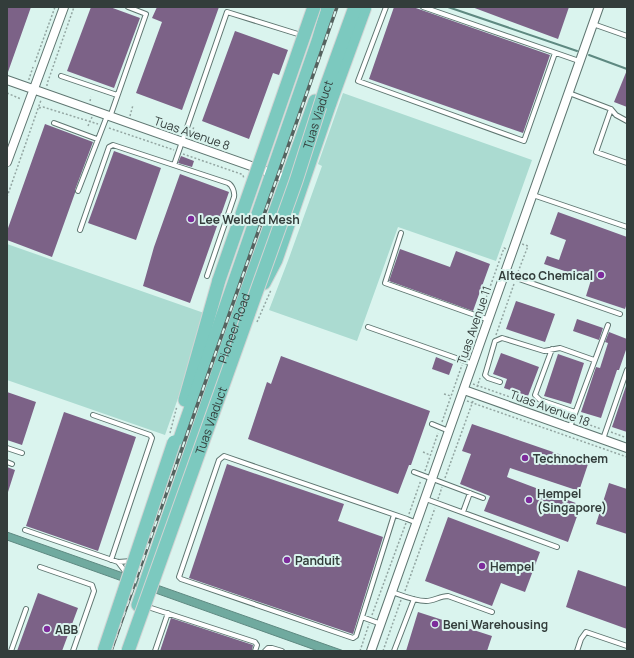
<svg xmlns="http://www.w3.org/2000/svg" width="634" height="658" viewBox="0 0 634 658" font-family="Manrope,sans-serif">
	<style>
		.green { fill: #abdbd1 }
		.water { fill: #70aa9f; stroke: #5e8981 }
		.lines { fill: none; stroke-linecap: round; stroke-linejoin: round }
		.stream { stroke: #5e8981; stroke-width: 2 }
		.building { fill: #7c6287 }
		.lane-casing { stroke: #5f7671; stroke-width: 6 }
		.street-casing { stroke: #5f7671; stroke-width: 10 }
		.primary-casing { stroke: #d2d4d4; stroke-width: 15 }
		.path { stroke: #93a6a2; stroke-width: 1.5; stroke-dasharray: 2 2; stroke-linecap: butt }
		.lane { stroke: #fff; stroke-width: 4 }
		.street { stroke: #fff; stroke-width: 8 }
		.primary { stroke: #7cc9bf; stroke-width: 13 }
		.rail-casing { stroke: #55625f; stroke-width: 3.5 }
		.rail { stroke: #daf4ee; stroke-width: 2; stroke-dasharray: 6; stroke-linecap: butt }
		.primary-bridge-casing { stroke: #d2d4d4; stroke-width: 15; stroke-linecap: butt }
		.primary-bridge { stroke: #7cc9bf; stroke-width: 13 }
		.poi-dot { fill: #7d2b9b; stroke: #daf4ee; stroke-width: 1.5 }
		.labels { text-anchor: middle; dominant-baseline: central; stroke-width: 4; stroke-linejoin: round; paint-order: stroke }
		.street-label { font-size: 12px; fill: #333d3b; stroke: #daf4ee }
		.poi-label { font-size: 12px; font-weight: bold; fill: #333d3b; stroke: #daf4ee; text-anchor: start }
	</style>
	<rect width="100%" height="100%" fill="#daf4ee"/>
	<path class="green" d="M343,93l189,67 -36,101 -98,-34 -41,114 -88,-31 20,-52 33,-92 -4,-2z
		M7,244l197,69 -21,71 -18,51 -158,-55z"/>
	<path class="water" d="M7,532l337,119h-26l-311,-111z"/>
	<g class="lines">
		<path class="stream" d="M448,7l129,44
			M589,55l38,14"/>
	</g>
	<path class="building" d="M7,7h24l-23,65h-1z
		M91,7h19l30,11 -26,70 -47,-17z
		M157,7h62l-37,103 -46,-17 26,-71 -10,-4z
		M394,7h19l137,48 -27,78 -154,-54z
		M472,7h97l-11,32z
		M235,31l53,19 -9,25 -6,-2 -24,66 -47,-18z
		M627,70v37l-13,-5z
		M45,124l48,18 -18,48v3l-23,64 -45,-17v-9z
		M114,151l47,17 -25,72 -48,-17z
		M181,156l13,5 -2,6 -14,-4z
		M180,174l49,18 -39,111 -47,-17 11,-39z
		M558,212l69,25v66l-2,6 -39,-13 5,-16 -47,-16 3,-8 12,4 7,-20 -16,-6z
		M400,249l50,18 6,-16 34,13 -17,47 -84,-30z
		M516,301l39,13 -10,28 -39,-13z
		M577,319l26,9 -4,12 -26,-9z
		M609,332l18,7v8l-8,23h-2l-16,48 -20,-6 15,-45 4,1 8,-25 -3,-1z
		M501,353l38,14 -11,29 -24,-8 3,-9 -14,-5z
		M558,354l26,9 -13,41 -27,-8z
		M281,356l149,55 -19,54h-2l-11,29 -150,-55 19,-57 4,2z
		M436,357l17,7 -4,11 -17,-6z
		M626,386h1v46l-15,-5z
		M7,392l29,10 -14,43 -15,-5z
		M64,412l72,25 -38,114 -72,-25z
		M472,424l116,40 -9,27 -69,-23 -3,9 74,28 -13,37 -84,-31 6,-15 -30,-12 11,-30 -9,-3z
		M227,464l117,40 -6,17 45,16 -30,97 -164,-56z
		M7,467l8,3 -7,22 -1,-1z
		M609,483l18,6v45l-31,-10z
		M448,517l92,35 -15,40 -24,-9 -9,23 -67,-25z
		M578,570l49,17v42l-61,-22z
		M38,593l40,15 -16,43h-45z
		M418,612l74,24 -5,15h-81z
		M171,618l82,27 -1,6h-92z"/>
	<g class="lines">
		<defs>
			<path id="lane" d="M386,7l-28,74 166,60 31,-88
				M423,7l156,54
				M593,24l34,12
				M61,76l56,19
				M569,93l42,16 5,6 11,6
				M611,109l-15,43 31,11
				M110,117l36,-103 -18,-7
				M54,123l43,16
				M174,165l53,-153 74,23
				M78,191l29,-75
				M533,195l94,32
				M80,230l29,-83 4,-2 115,38c4,2 7,9 6,14l-27,79
				M401,233l-16,50 104,37
				M505,274l115,40
				M368,327l105,37
				M552,349l-17,46 5,5 35,12
				M500,382l-12,-4 -3,-3 10,-34 7,-3 42,13 16,-3 34,12
				M93,415l57,20 2,3 -41,122
				M432,424l17,7
				M570,427l38,-102
				M603,439l24,-69
				M7,448l15,5
				M7,462l5,2
				M414,472l69,26
				M426,499l131,48
				M463,512l7,-19
				M394,515l-38,121 -3,2 -172,-59 -2,-2 40,-117 5,-4 183,63 10,4
				M25,530l93,32 14,-1
				M118,562l9,12
				M40,567l52,18 2,6 -21,60
				M392,592c11,4 23,9 34,9 8,0 14,-5 22,-5l44,16
				M145,606l110,36 2,3 -2,6
				M362,617l19,7
				M11,651l15,-42
				M155,651l13,-38
				M265,651l3,-3h4l10,3
				M394,651l20,-52
				M577,651l4,-12 5,-7 41,14"/>
			<path id="street" d="M7,80l281,99
				M7,162l57,-155
				M464,390l163,58
				M371,651l228,-644"/>
			<g id="primary">
				<path d="M264,283l12,-23 54,-157"/>
				<path d="M185,400l34,-120"/>
				<path d="M174,456l144,-415 10,-34"/>
				<path id="s1" d="M138,605l90,-262 87,-242"/>
			</g>
		</defs>
		<use href="#lane" class="lane-casing"/>
		<use href="#street" class="street-casing"/>
		<use href="#primary" class="primary-casing"/>
		<path class="path" d="M35,62l20,-55
			M29,80v-1l4,-12
			M47,86v-2l27,-77
			M7,93l14,6
			M90,101l1,-4
			M39,108l4,-1 55,17
			M130,116l3,-11
			M88,126l4,-9
			M109,128l65,22
			M191,137l3,-11
			M183,154l58,20 2,1 1,4
			M7,197l34,-97
			M518,272l10,-26 -6,-2
			M481,312l23,-64 2,1
			M257,322l14,-32
			M496,335l18,-51
			M465,356l12,-35
			M473,384l94,33
			M477,387l3,-9
			M444,394l7,2
			M467,401l160,56
			M579,421l22,8
			M442,422l20,-57
			M611,432l16,6
			M170,433l7,-27
			M423,452l7,3
			M425,471l13,-38
			M445,478l28,-77
			M438,499l4,-12
			M409,514l12,-34
			M405,591l30,-83
			M372,615l34,-92
			M360,651l9,-27
			M383,651l18,-51"/>
		<use href="#lane" class="lane"/>
		<use href="#street" class="street"/>
		<use href="#primary" class="primary"/>
		<defs>
			<path id="rail" d="M111,651l226,-644"/>
		</defs>
		<use href="#rail" class="rail-casing"/>
		<use href="#rail" class="rail"/>
		<defs>
			<g id="primary-bridge">
				<path d="M330,103l35,-96"/>
				<path d="M219,280l95,-273"/>
				<path d="M104,651l70,-209"/>
				<path id="s2" d="M128,651l168,-470 30,-94 29,-80"/>
			</g>
		</defs>
		<use href="#primary-bridge" class="primary-bridge-casing"/>
		<use href="#primary-bridge" class="primary-bridge"/>
	</g>
	<g class="poi-dot">
		<circle cx="191" cy="219" r="4"/>
		<circle cx="601" cy="275" r="4"/>
		<circle cx="525" cy="458" r="4"/>
		<circle cx="529" cy="500" r="4"/>
		<circle cx="287" cy="560" r="4"/>
		<circle cx="482" cy="566" r="4"/>
		<circle cx="435" cy="624" r="4"/>
		<circle cx="47" cy="629" r="4"/>
	</g>
	<g class="labels">
		<g class="street-label">
			<text stroke="none"><textPath href="#s2" startOffset="569">Tuas Viaduct</textPath></text>
			<text transform="translate(192 133) rotate(19)">Tuas Avenue 8</text>
			<text transform="translate(474 325) rotate(-71)">Tuas Avenue 11</text>
			<text stroke="none"><textPath href="#s1" startOffset="293">Pioneer Road</textPath></text>
			<text transform="translate(550 408) rotate(20)">Tuas Avenue 18</text>
			<text stroke="none"><textPath href="#s2" startOffset="245">Tuas Viaduct</textPath></text>
		</g>
		<g class="poi-label">
			<text x="199" y="219">Lee Welded Mesh</text>
			<text x="593" y="275" text-anchor="end">Alteco Chemical</text>
			<text x="533" y="458">Technochem</text>
			<text x="537" y="493">Hempel<tspan x="537" dy="14">(Singapore)</tspan></text>
			<text x="295" y="560">Panduit</text>
			<text x="490" y="566">Hempel</text>
			<text x="443" y="624">Beni Warehousing</text>
			<text x="55" y="629">ABB</text>
		</g>
	</g>
	<rect width="634" height="658" fill="none" stroke="#333d3b" stroke-width="16"/>
</svg>
